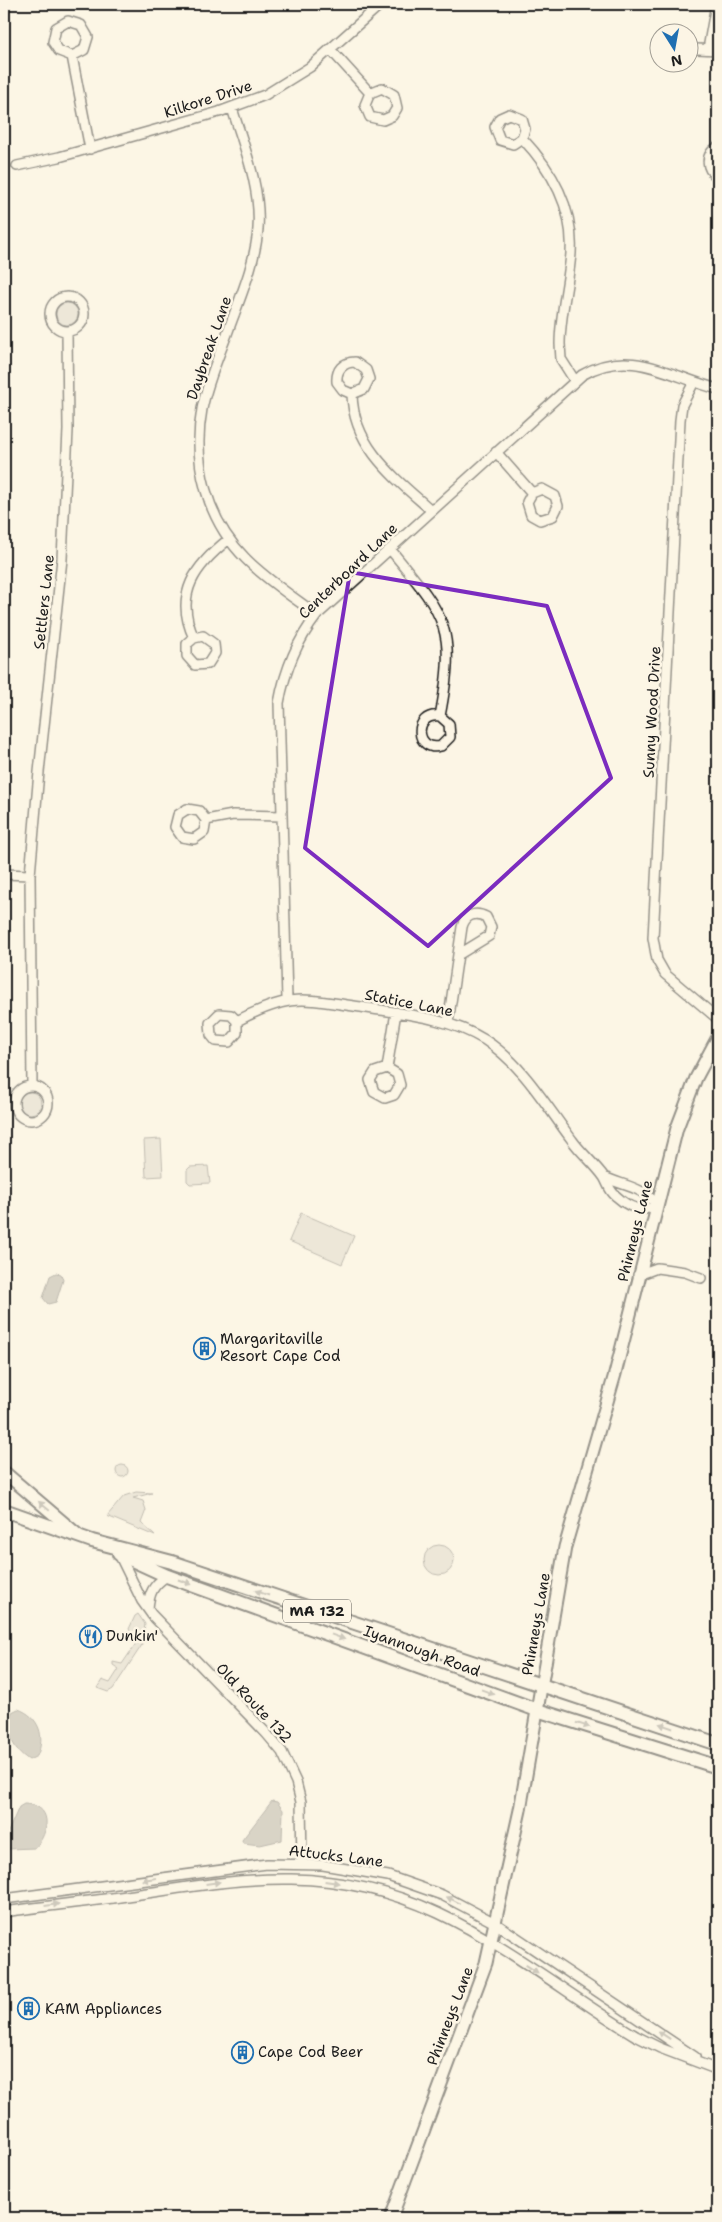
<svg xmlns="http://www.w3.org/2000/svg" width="722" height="2222" viewBox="0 0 722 2222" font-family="'Shantell Sans',sans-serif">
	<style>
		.green { fill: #dbd5c8; stroke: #7c7872 }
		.water { fill: #b0aba1; stroke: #75726c }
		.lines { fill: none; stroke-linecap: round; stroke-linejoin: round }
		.street-casing { stroke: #1c1c1c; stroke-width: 12 }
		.secondary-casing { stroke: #1c1c1c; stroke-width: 15 }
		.primary-casing { stroke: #1c1c1c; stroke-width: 16 }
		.street { stroke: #fcf5e5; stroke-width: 9 }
		.secondary { stroke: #fcf5e5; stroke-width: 11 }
		.primary { stroke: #fcf5e5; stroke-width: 12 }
		.oneway { fill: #97938b }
		.marked { fill: none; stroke: #7b2cbf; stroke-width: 4; stroke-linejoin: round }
		.labels { text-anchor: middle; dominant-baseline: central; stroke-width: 5; stroke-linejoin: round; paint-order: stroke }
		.shield { fill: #fcf5e5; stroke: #5f5d58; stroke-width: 1 }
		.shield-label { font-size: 14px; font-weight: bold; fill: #1c1c1c }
		.street-label { font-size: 15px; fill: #1c1c1c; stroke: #fcf5e5 }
		.poi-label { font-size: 15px; fill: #1c1c1c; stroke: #fcf5e5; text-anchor: start }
	</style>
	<rect width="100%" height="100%" fill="#fcf5e5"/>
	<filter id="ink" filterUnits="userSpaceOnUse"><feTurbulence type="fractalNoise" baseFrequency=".02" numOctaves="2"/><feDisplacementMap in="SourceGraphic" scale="10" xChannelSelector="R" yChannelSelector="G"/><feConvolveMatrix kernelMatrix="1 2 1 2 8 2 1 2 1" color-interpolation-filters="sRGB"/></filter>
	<g filter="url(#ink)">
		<path class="green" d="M56 314a11 11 0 1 1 22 0a11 11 0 1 1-22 0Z
			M19 1103a11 11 0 1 1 22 0a11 11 0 1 1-22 0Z
			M161,1139l2,37 -17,1 -2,-37z
			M208,1166l2,17 -20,1 -3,-3v-11l3,-3z
			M301,1213l53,23 -12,28 -53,-23z
			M116 1471a6 6 0 1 1 12 0a6 6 0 1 1-12 0Z
			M136,1492l16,1 -19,5 10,3 3,9 -5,13 14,13 -48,-20 17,-20z
			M424 1560a15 15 0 1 1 30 0a15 15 0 1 1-30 0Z
			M138,1614l7,10 -3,21 -29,44 -5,3 -11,-4 5,-8 8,3 9,-14 -6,-4v-3l9,2 15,-22 -8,-13 6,-13z"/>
		<path class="water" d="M56,1273l5,1 2,6 -7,22 -8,2 -5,-6 7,-22z
			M18,1709c21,7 28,28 19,47l-8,4c-18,-12 -23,-28 -17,-48z
			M272,1801l5,1 6,8 -1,30 -22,5 -17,-2 -1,-3z
			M24,1804c29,0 26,28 11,44l-27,1 -4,-3v-5l15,-34z"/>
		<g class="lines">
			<defs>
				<path id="street" d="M330,49l40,44 12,-5 12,7 3,13 -5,8 -9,4 -13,-3 -5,-12 5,-12
					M697,49l21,1
					M708,49l8,-45
					M72,56l12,-6 4,-13 -7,-12 -13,-4 -12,7 -3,14 6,9 13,5 18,93
					M232,108c12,39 29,79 26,121 -3,36 -19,71 -31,105 -9,24 -20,49 -25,75 -10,54 5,111 44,150 21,21 47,38 71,56
					M522,138l-9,6 -13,-4 -5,-13 5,-9 9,-4 13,5 3,10 -3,9c33,35 55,76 48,125 -3,27 -10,54 -10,81l1,15 14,22
					M718,147c-13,7 -13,22 0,30
					M17,166l42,-9 160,-45 46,-17 45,-28 71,-63
					M50 314a17 17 0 1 1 34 0a17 17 0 1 1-34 0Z
					M694,382l-12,23 -2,15 -27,518 4,22 8,14 53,45
					M352,394l12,-5 5,-10 -3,-9 -11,-8c-12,0 -19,8 -18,20l6,8 9,4c1,53 43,84 80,117
					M496,452l36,41 -5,9 4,13 9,5 13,-4 5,-10 -3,-10 -13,-7 -10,4
					M390,549c56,68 67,78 50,167 -28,-4 -25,37 1,30l9,-9 -1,-13 -9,-8
					M194,638l9,-2 11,8 1,9 -7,11 -13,1 -8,-9v-12l7,-6c-21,-44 2,-73 35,-99
					M206,820l-2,12 -10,7 -12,-2 -7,-10 3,-12 9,-6 12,2 7,9 27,-5 49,1
					M4,874l26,1
					M287,1000l-8,-297c6,-33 17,-61 38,-88l265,-240c49,-29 88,2 136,14
					M237,1021v12l-8,9 -13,-1 -5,-6 -1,-12 9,-9 12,1 6,6c55,-29 65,-22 124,-14 42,7 87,10 124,33 38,25 60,64 87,100 9,13 23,24 32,37 4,6 5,14 12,19 12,11 25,17 41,10 -12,-19 -34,-20 -53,-29
					M448,1023l14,-96c3,-12 13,-16 24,-10l5,10 -2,9 -31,19
					M387,1068l10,6 3,11 -6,10 -9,3 -11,-6 -4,-12 5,-8 12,-4 9,-56
					M32,1086l-2,-211 9,-103 23,-213 6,-129 -1,-99
					M14 1103a17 17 0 1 1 34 0a17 17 0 1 1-34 0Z
					M638,1275l19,-7 28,4 16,6
					M119,1554l23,47 10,14 114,118 16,19 14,30 5,20 1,62
					M148,1609c1,-16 5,-24 19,-33
					M4,1899l263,-35 56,1 65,11 54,19 53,28 200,134
					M4,1912c41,-6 82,-10 123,-16 113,-17 202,-34 311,17 70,33 132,83 198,123l24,12 58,22"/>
				<path id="secondary" d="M4,1472l74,63
					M391,2218l95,-255 34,-153 45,-263 50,-173 62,-246 19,-50 22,-41"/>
				<path id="primary" d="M4,1510l88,31 80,21 546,182
					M119,1554l48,22 370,134 181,57"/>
			</defs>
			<use href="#street" class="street-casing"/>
			<use href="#secondary" class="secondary-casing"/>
			<use href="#primary" class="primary-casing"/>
			<use href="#street" class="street"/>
			<use href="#secondary" class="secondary"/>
			<use href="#primary" class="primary"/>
		</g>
		<defs><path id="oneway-solid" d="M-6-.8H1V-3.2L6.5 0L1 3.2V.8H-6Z" transform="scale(1.25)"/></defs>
		<g class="oneway">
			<use href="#oneway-solid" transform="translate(44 1506) rotate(-140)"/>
			<use href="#oneway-solid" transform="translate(185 1582) rotate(19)"/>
			<use href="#oneway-solid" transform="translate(262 1593) rotate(-161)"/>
			<use href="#oneway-solid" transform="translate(338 1637) rotate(20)"/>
			<use href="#oneway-solid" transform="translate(488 1692) rotate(20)"/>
			<use href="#oneway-solid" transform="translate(583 1725) rotate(18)"/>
			<use href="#oneway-solid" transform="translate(666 1726) rotate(-161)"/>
			<use href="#oneway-solid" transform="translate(149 1879) rotate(172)"/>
			<use href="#oneway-solid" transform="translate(332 1882) rotate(8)"/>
			<use href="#oneway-solid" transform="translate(213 1883) rotate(-8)"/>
			<use href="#oneway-solid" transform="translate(453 1900) rotate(-154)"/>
			<use href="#oneway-solid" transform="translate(52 1905) rotate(-8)"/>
			<use href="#oneway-solid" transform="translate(532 1969) rotate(33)"/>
			<use href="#oneway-solid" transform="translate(664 2035) rotate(-146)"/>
		</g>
	</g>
	<path d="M0 0H722V2222H0ZM350,572l197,34 64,172 -183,168 -123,-98z" fill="#fcf5e5" fill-opacity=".55" fill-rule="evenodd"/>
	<path class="marked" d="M350,572l197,34 64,172 -183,168 -123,-98z"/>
	<defs>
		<symbol id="building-ring" viewBox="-11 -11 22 22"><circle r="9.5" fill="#fcf5e5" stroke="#1f6fb2" stroke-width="1.5"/><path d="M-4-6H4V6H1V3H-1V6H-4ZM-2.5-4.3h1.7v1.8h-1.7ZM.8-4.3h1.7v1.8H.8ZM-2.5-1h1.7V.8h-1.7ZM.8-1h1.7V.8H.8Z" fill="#1f6fb2"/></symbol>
		<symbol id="restaurant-ring" viewBox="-11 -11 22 22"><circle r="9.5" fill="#fcf5e5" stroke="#1f6fb2" stroke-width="1.5"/><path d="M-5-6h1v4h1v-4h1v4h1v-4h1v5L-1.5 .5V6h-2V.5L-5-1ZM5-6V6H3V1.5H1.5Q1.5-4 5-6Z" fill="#1f6fb2"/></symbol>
	</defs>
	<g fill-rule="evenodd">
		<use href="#building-ring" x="192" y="1336" width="25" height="25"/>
		<use href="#restaurant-ring" x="78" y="1624" width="25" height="25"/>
		<use href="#building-ring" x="16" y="1996" width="25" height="25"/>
		<use href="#building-ring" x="230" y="2040" width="25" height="25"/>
	</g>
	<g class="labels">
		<rect class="shield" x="283" y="1599.5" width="68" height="23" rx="4"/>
		<g class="shield-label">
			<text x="317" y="1611">MA 132</text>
		</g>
		<g class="street-label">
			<text transform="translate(208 99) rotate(-18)">Kilkore Drive</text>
			<text transform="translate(209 348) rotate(-71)">Daybreak Lane</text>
			<text transform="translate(348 571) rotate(-44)">Centerboard Lane</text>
			<text transform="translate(44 602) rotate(-84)">Settlers Lane</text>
			<text transform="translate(652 712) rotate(-87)">Sunny Wood Drive</text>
			<text transform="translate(409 1003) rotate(11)">Statice Lane</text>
			<text transform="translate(635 1231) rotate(-76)">Phinneys Lane</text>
			<text transform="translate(536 1624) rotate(-80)">Phinneys Lane</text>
			<text transform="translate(422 1651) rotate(20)">Iyannough Road</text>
			<text transform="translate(254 1703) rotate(47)">Old Route 132</text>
			<text transform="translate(336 1856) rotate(7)">Attucks Lane</text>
			<text transform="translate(450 2016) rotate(-69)">Phinneys Lane</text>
		</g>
		<g class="poi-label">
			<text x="220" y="1339">Margaritaville<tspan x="220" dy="17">Resort Cape Cod</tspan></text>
			<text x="106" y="1636">Dunkin'</text>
			<text x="45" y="2009">KAM Appliances</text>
			<text x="258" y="2052">Cape Cod Beer</text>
		</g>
	</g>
	<rect width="722" height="2222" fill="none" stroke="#fcf5e5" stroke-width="20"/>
	<rect x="10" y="10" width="702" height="2202" fill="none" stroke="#1c1c1c" stroke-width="2" filter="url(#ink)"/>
	<g transform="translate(674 48) rotate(169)"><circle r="24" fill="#fcf5e5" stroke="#a29e95"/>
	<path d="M0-4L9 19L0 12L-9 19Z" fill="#1f6fb2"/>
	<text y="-8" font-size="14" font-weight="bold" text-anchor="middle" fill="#1c1c1c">N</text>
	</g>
</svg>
